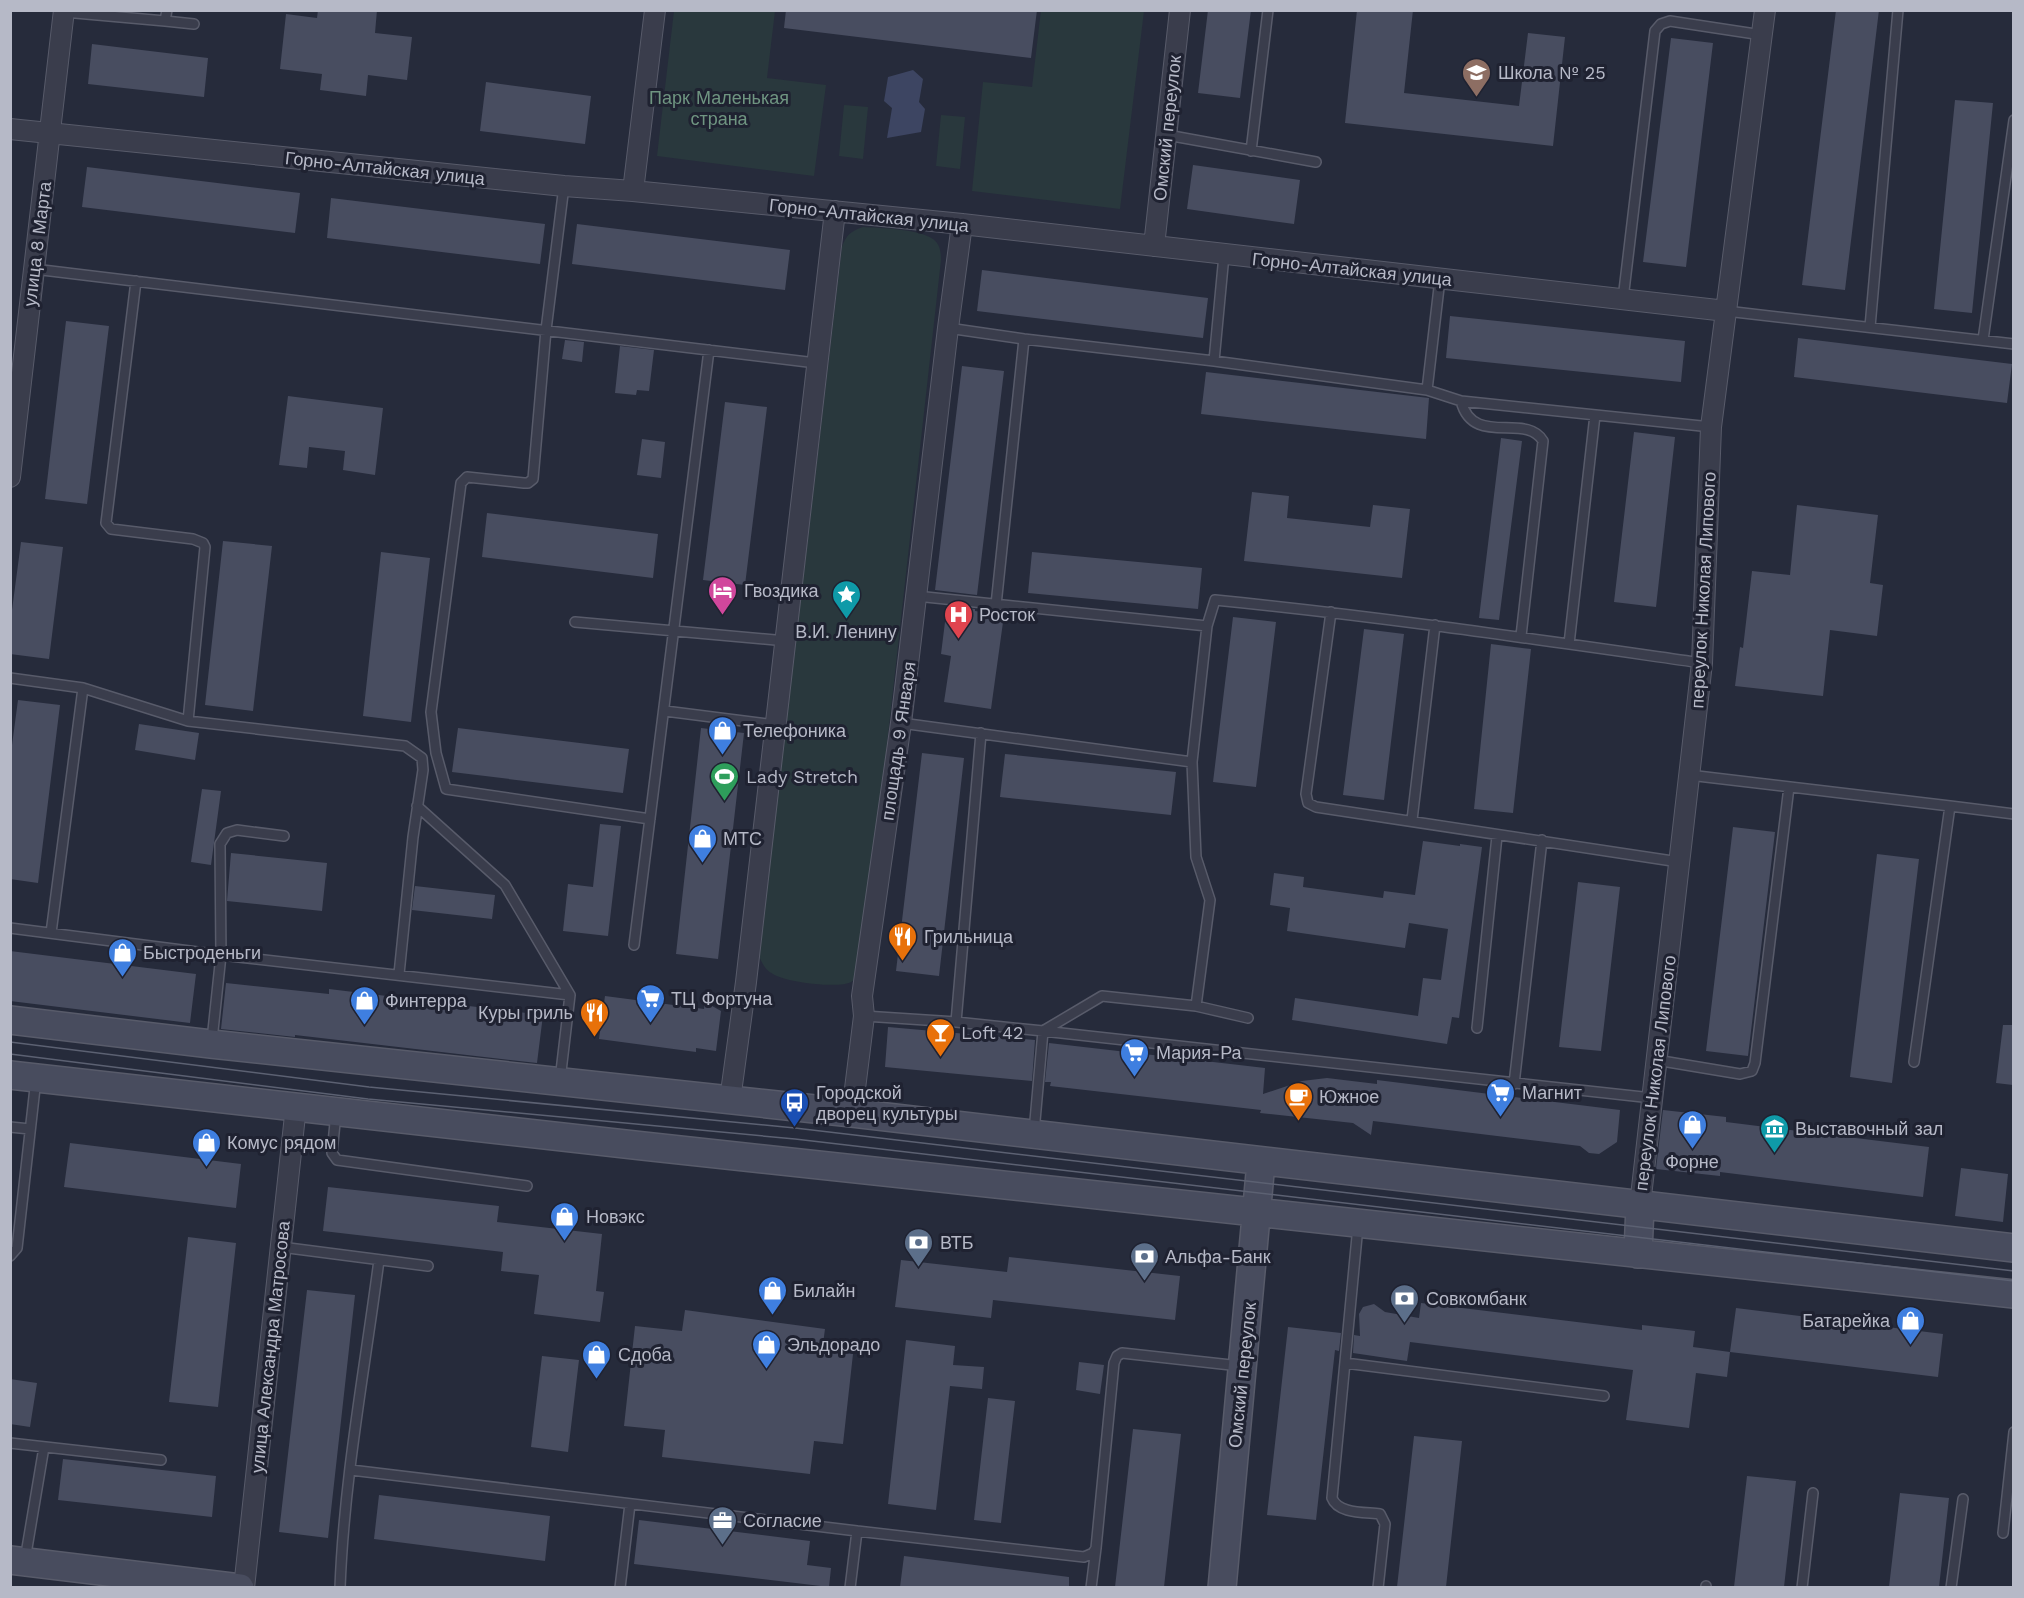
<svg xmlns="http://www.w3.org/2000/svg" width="2024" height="1598" viewBox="0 0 2024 1598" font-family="'Work Sans',sans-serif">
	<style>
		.green { fill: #29383d }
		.water { fill: #3d4562 }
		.building { fill: #484d60 }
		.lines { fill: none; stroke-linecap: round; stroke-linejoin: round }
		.lane-casing { stroke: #585b6a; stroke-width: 12 }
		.street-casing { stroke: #585b6a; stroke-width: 22 }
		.secondary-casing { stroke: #585b6a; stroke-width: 30 }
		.lane { stroke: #3a3d4c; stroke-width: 9 }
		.street { stroke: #3a3d4c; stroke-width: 20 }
		.secondary { stroke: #484c5e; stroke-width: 27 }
		.tram { stroke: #5c6172; stroke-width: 1.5 }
		.labels { text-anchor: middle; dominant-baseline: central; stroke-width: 6; stroke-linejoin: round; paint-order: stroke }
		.poi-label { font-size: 18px; fill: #b6b9c7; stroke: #1f2231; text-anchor: start }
		.park-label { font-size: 18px; fill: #6f9581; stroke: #1f2231 }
		.street-label { font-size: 18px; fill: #b6b9c7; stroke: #1f2231 }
	</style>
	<rect width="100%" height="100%" fill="#262b3b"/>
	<path class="green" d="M1041,10l103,1 -24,198 -148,-18 11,-109 49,5z
		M674,11h101l-8,67 59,7 -12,91 -157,-20z
		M844,105l24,2 -5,52 -24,-3z
		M941,115l24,2 -5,52 -24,-3z
		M863,227c17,1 56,2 70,12 7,5 8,13 8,21l-79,708c-3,6 -5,11 -11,14 -12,7 -67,0 -78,-8 -8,-4 -11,-11 -14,-18l83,-709c4,-12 9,-16 21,-20z"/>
	<path class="water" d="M913,70l10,9 -4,23 6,7 -4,23 -34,6 5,-30 -8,-7 4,-24z"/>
	<path class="building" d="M318,10h59l-2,23 37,4 -5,43 -39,-5 -2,21 -46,-6 2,-16 -42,-5 6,-55 31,4z
		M786,10h251l-6,48 -247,-30z
		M1208,10h43l-11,88 -42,-5z
		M1357,10h56l-9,83 115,13 9,-73 37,4 -12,109 -208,-23z
		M1836,10h43l-34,280 -43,-5z
		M1671,38l42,5 -27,224 -43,-5z
		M92,44l116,14 -4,39 -116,-13z
		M486,82l105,14 -6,48 -105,-13z
		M1955,100l38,3 -21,210 -38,-4z
		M1193,165l107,15 -6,44 -107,-15z
		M87,167l213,26 -5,40 -213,-26z
		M331,198l214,26 -5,40 -213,-26z
		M577,224l213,26 -5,40 -213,-26z
		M982,270l226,28 -5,40 -226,-27z
		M1450,316l235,25 -4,41 -235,-24z
		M66,321l43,5 -22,178 -42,-5z
		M1798,338l214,26 -5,39 -213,-26z
		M565,340l19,2 -2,20 -20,-3z
		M620,346l34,4 -5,41 -12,-1 -1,5 -21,-2z
		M962,366l42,5 -27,224 -42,-5z
		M1206,372l223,26 -3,41 -225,-25z
		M288,396l95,12 -8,67 -32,-5 2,-19 -36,-4 -2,21 -28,-3z
		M725,402l42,5 -22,178 -42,-5z
		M1634,432l41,5 -19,170 -42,-5z
		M1501,438l21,3 -23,179 -20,-2z
		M642,439l23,3 -4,36 -24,-3z
		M1252,492l37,4 -2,22 83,9 3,-22 37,4 -8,69 -158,-17z
		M1797,505l81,10 -8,68 13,2 -6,51 -47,-6 -7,66 -88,-10 5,-39 3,1 9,-77 38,4z
		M487,513l171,21 -5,44 -171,-21z
		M223,541l49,5 -19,165 -48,-6z
		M21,542l42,5 -14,112 -39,-5v-29z
		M381,552l49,6 -19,164 -48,-6z
		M1032,552l170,16 -4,41 -170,-16z
		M947,606l28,3v2l29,4 -13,94 -47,-7 7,-46 -10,-2z
		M1233,617l43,5 -20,165 -43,-5z
		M1364,629l40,5 -20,166 -41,-5z
		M1491,644l40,5 -18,164 -39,-4z
		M18,700l42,5 -22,178 -28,-4v-119z
		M139,724l60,9 -4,27 -60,-10z
		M458,728l171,21 -6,44 -171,-21z
		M701,728l43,5 -26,226 -42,-5z
		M922,753l42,5 -25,218 -43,-5z
		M1005,754l171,18 -5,43 -171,-18z
		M202,789l19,2 -10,74 -20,-3z
		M600,824l21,2 -13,110 -45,-5 5,-47 25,3z
		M1733,827l42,5 -27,224 -42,-5z
		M1423,841l37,5v-2l22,3 -23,171 -7,-1 -5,27 -155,-24 3,-22 123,18 5,-38 18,2 7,-51 -39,-6 -4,25 -118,-17 3,-23 -20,-3 4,-32 30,4 -1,10 80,11 1,-7 31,4z
		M231,853l96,10 -5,48 -95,-10z
		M1877,854l42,5 -27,224 -42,-6z
		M1578,882l42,5 -19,164 -42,-4z
		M415,886l80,9 -3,24 -80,-9z
		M10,951l186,23 -6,49 -180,-22z
		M226,983l103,11v-5l214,26 -6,48 -242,-28v2l-74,-8z
		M605,996l99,13 1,-7 16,9 -5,40 -20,-3v4l-97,-13z
		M2003,1025h10v60l-17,-2z
		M888,1027l147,13 -3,41 -147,-14z
		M1049,1043l216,25 -2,26 39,-13 25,-3 50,6v-4l243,30 -3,32 -18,12 -10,-1 -9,-7 -207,-25 -2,14 -18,-12 -93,-10 1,-3 -211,-24 1,-4h-6z
		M1663,1110l63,7v5l203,25 -6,50 -203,-25v4l-64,-7z
		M70,1143l171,21 -5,44 -172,-21z
		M1961,1168l47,6 -5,48 -48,-6z
		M328,1187l171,19 -2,16 105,12 -6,57 8,1 -4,30 -66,-8 5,-39 -38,-4 2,-19 -180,-21z
		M188,1237l48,6 -18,164 -49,-5z
		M1009,1257l171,19 -5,44 -182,-20 -2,18 -96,-11 6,-47 106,12z
		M307,1290l48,5 -27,243 -49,-6z
		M1421,1303l221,27v-5l53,6 -2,16 37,5 -3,25 -31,-4 -7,55 -63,-8 7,-50 -223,-28 -3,19 -54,-8 1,-18 6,1 -1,-22 4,-7 11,-3 11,8 34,6z
		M1736,1308l207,26 -5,43 -208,-25z
		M685,1310l140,19 -3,22 31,3 -10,90 -29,-3 -4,33 -148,-17 3,-27 -41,-4 11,-100 47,5z
		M1288,1327l53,6 -2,18 -4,-1 -19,170 -49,-5z
		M906,1340l49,6 -2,19 31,2 -2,22 -32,-3 -14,124 -48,-6z
		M542,1356l37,4 -11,92 -37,-5z
		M1079,1362l25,3 -4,29 -24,-4z
		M10,1379l27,4 -7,44 -20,-3z
		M988,1398l27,3 -14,122 -27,-3z
		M1133,1429l48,5 -17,153h-49z
		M1414,1436l48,5 -16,146h-49z
		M63,1459l153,17 -4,41 -154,-17z
		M1747,1476l49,5 -12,106h-50z
		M1900,1493l49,5 -10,89h-50z
		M379,1495l171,21 -5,45 -171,-22z
		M639,1520l171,21 -3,24 24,3 -2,19 -195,-23z
		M904,1556l165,21v10h-169z"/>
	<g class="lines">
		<defs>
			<path id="lane" d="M64,12l101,9 2,-11
				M165,21l29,3
				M1167,135l149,27
				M1251,151l17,-141
				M564,186l-18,144 -13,149 -5,4h-4l-57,-6 -6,6 -30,229 5,41 10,36 204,30
				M34,269l782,94
				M136,281l-30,242 5,6 82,10 10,4 2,4 -17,174 217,25 17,12 1,12 -10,67 -14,137
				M1623,299l32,-268 6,-7 9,-3 92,14
				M1726,311l288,33
				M1870,327l28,-317
				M948,328l76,11 190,22 213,29 34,11 250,26
				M1983,340l31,-220
				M1214,361l10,-106
				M1427,390l13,-111
				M1461,401c12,47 65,11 82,40l-22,195
				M916,596l291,30 8,-26c163,16 325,40 487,63
				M996,605l28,-266
				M1331,612l-25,182 2,9 8,4 363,55
				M575,622l211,19
				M1207,626l-15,136 4,95 14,43 -14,106 52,12
				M1569,644l26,-229
				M10,678l73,10 105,33
				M665,711l110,14
				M901,723l291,39
				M1689,775l261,31
				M417,806l88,79 65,110
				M1412,820l23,-195
				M10,928l211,27 349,40 -10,85
				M51,933l32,-245
				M634,945l75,-595
				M864,1016l92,6 87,9 609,67
				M956,1022l25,-289
				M1477,1028l20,-192
				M212,1040l9,-85 -1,-111 7,-11 10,-3 47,6
				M1656,1060l84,14 12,-3 3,-8 34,-276
				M1914,1062l36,-256 64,8
				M1514,1084l28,-244
				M336,1113l-4,40 5,7 190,26
				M10,1127l20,2
				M1034,1132l9,-101 59,-35 94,10
				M1358,1226l-26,272c6,16 33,14 48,16l5,10 -7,64
				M281,1247l147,19
				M10,1256l7,-8 19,-169
				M1345,1363l259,33
				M10,1443l151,17
				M351,1470l506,61
				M2003,1533l11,-101
				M25,1560l19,-113
				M340,1588c4,-110 25,-220 39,-328
				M620,1588l10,-84
				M850,1588l7,-57 227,26 9,-4 3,-5 18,-185 3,-7 5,-3 118,13
				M1091,1588l5,-40
				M1706,1588v-2
				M1802,1588l11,-95
				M1951,1588l12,-89"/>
			<path id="street" d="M10,129l554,57 69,5 329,33 764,87
				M633,191l22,-181
				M1154,246l26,-236
				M10,477l54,-467
				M730,1100l16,-118 89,-771
				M852,1113l12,-97 -2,-20 39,-273 47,-395 14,-104
				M1640,1205l62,-542 9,-236 54,-417
				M244,1588l52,-482"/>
			<path id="secondary" d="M10,1020l201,24 641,69 1162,135
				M10,1075l633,71 1371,148
				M1638,1254l2,-49
				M10,1560l230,28
				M1222,1588l39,-426"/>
		</defs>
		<use href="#lane" class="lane-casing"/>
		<use href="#street" class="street-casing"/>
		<use href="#secondary" class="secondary-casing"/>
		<use href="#lane" class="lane"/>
		<use href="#street" class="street"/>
		<use href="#secondary" class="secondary"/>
		<path class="tram" d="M10,1042l359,45 426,41 1219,143
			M10,1054l358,45 427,40 1219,142"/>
	</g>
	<defs>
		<symbol id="school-pin" viewBox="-11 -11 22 30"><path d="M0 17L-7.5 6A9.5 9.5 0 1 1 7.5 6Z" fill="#8d6e63" stroke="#1f2231"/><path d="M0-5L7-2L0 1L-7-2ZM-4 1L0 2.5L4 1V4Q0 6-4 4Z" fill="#fff"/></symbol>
		<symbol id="hotel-pin" viewBox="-11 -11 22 30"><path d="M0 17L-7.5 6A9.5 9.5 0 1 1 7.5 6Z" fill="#d1479c" stroke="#1f2231"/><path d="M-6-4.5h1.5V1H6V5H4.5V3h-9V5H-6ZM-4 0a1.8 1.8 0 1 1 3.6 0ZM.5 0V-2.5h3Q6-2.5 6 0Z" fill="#fff"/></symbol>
		<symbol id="sight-pin" viewBox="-11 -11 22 30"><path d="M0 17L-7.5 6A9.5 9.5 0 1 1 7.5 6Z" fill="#0f9aa8" stroke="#1f2231"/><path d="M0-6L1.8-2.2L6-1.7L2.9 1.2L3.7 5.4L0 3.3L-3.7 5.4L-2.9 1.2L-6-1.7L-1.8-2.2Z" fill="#fff"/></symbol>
		<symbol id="hospital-pin" viewBox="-11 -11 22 30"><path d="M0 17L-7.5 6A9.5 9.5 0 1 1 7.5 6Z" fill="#e0444e" stroke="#1f2231"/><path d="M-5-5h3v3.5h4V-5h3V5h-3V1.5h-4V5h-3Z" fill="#fff"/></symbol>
		<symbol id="shop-pin" viewBox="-11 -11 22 30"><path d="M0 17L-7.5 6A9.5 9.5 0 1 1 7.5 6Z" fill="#3f7fe0" stroke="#1f2231"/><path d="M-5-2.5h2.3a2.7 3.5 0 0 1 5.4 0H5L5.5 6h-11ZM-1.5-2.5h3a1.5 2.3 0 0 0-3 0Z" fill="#fff"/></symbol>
		<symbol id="stadium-pin" viewBox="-11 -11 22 30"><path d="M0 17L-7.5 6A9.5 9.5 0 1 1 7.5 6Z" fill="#2e9e5b" stroke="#1f2231"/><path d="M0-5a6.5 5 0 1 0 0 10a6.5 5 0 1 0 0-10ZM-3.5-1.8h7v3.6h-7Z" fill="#fff"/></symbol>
		<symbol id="restaurant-pin" viewBox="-11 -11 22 30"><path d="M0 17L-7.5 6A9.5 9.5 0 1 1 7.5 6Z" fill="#e8710a" stroke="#1f2231"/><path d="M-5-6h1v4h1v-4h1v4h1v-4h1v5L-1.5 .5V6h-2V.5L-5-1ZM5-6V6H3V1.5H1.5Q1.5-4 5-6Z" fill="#fff"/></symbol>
		<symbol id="supermarket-pin" viewBox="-11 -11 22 30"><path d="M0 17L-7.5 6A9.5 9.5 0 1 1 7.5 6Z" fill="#3f7fe0" stroke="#1f2231"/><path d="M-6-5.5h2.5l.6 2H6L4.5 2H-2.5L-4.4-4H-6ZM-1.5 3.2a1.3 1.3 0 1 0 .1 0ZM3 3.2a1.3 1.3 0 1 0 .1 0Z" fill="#fff"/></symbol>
		<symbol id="bar-pin" viewBox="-11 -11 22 30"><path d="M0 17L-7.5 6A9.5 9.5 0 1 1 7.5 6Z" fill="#e8710a" stroke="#1f2231"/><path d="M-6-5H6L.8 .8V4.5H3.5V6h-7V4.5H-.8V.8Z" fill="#fff"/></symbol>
		<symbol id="cafe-pin" viewBox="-11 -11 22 30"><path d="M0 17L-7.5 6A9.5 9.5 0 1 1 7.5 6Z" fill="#e8710a" stroke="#1f2231"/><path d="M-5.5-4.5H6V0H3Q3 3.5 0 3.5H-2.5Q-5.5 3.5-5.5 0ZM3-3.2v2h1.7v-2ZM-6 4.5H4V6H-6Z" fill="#fff"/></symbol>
		<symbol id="bus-pin" viewBox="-11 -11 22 30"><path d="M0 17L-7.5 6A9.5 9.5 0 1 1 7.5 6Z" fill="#1a4fb4" stroke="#1f2231"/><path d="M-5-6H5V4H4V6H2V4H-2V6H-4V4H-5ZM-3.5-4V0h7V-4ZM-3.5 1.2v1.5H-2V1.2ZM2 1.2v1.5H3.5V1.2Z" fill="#fff"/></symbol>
		<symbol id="museum-pin" viewBox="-11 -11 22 30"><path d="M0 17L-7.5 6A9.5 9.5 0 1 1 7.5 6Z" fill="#0f9aa8" stroke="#1f2231"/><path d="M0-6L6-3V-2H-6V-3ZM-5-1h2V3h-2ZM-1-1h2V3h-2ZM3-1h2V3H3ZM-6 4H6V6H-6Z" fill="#fff"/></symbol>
		<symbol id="bank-pin" viewBox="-11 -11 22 30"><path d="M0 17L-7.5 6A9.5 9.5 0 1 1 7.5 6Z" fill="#5c6f8a" stroke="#1f2231"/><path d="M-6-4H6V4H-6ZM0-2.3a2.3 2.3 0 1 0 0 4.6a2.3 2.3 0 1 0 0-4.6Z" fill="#fff"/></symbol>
		<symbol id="office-pin" viewBox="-11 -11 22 30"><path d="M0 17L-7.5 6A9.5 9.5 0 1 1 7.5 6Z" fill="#5c6f8a" stroke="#1f2231"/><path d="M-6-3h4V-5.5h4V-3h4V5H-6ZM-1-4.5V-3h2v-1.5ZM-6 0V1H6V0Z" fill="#fff"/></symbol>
	</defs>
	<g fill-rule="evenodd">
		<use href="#school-pin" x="1460" y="56" width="33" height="45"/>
		<use href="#hotel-pin" x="706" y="574" width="33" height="45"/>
		<use href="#sight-pin" x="830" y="578" width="33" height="45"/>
		<use href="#hospital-pin" x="942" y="598" width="33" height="45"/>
		<use href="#shop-pin" x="706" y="714" width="33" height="45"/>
		<use href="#stadium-pin" x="708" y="760" width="33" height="45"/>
		<use href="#shop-pin" x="686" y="822" width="33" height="45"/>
		<use href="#restaurant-pin" x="886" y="920" width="33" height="45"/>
		<use href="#shop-pin" x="106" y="936" width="33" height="45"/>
		<use href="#supermarket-pin" x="634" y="982" width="33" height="45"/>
		<use href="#shop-pin" x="348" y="984" width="33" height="45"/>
		<use href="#restaurant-pin" x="578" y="996" width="33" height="45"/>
		<use href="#bar-pin" x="924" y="1016" width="33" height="45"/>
		<use href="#supermarket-pin" x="1118" y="1036" width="33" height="45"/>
		<use href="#supermarket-pin" x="1484" y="1076" width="33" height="45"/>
		<use href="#cafe-pin" x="1282" y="1080" width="33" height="45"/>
		<use href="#bus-pin" x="778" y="1086" width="33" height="45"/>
		<use href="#shop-pin" x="1676" y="1108" width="33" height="45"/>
		<use href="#museum-pin" x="1758" y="1112" width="33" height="45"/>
		<use href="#shop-pin" x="190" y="1126" width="33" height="45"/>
		<use href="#shop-pin" x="548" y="1200" width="33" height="45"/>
		<use href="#bank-pin" x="902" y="1226" width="33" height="45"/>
		<use href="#bank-pin" x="1128" y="1240" width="33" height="45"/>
		<use href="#shop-pin" x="756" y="1274" width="33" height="45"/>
		<use href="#bank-pin" x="1388" y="1282" width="33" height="45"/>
		<use href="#shop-pin" x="1894" y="1304" width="33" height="45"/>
		<use href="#shop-pin" x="750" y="1328" width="33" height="45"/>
		<use href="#shop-pin" x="580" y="1338" width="33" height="45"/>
		<use href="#office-pin" x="706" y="1504" width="33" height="45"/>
	</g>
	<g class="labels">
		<g class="poi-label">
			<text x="1498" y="72">Школа № 25</text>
			<text x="744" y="590">Гвоздика</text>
			<text x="979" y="614">Росток</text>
			<text x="846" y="631" text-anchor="middle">В.И. Ленину</text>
			<text x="743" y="730">Телефоника</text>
			<text x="746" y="776">Lady Stretch</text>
			<text x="723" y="838">МТС</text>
			<text x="924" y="936">Грильница</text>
			<text x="143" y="952">Быстроденьги</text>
			<text x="671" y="998">ТЦ Фортуна</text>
			<text x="385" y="1000">Финтерра</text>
			<text x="573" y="1012" text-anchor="end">Куры гриль</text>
			<text x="961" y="1032">Loft 42</text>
			<text x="1156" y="1052">Мария-Ра</text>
			<text x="816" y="1092">Городской<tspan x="816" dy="21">дворец культуры</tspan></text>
			<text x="1522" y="1092">Магнит</text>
			<text x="1319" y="1096">Южное</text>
			<text x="1795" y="1128">Выставочный зал</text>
			<text x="227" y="1142">Комус рядом</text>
			<text x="1692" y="1161" text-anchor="middle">Форне</text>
			<text x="586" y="1216">Новэкс</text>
			<text x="940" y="1242">ВТБ</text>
			<text x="1165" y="1256">Альфа-Банк</text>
			<text x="793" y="1290">Билайн</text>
			<text x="1426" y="1298">Совкомбанк</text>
			<text x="1890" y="1320" text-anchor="end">Батарейка</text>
			<text x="787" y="1344">Эльдорадо</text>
			<text x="618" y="1354">Сдоба</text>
			<text x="743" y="1520">Согласие</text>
		</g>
		<g class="park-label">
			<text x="719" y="97">Парк Маленькая<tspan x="719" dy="21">страна</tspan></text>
		</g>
		<g class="street-label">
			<text transform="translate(1167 128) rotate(-84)">Омский переулок</text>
			<text transform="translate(385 168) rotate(6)">Горно-Алтайская улица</text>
			<text transform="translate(869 215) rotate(6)">Горно-Алтайская улица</text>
			<text transform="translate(37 244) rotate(-83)">улица 8 Марта</text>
			<text transform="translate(1352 269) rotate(6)">Горно-Алтайская улица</text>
			<text transform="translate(1703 590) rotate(-87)">переулок Николая Липового</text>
			<text transform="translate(898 741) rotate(-82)">площадь 9 Января</text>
			<text transform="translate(1655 1073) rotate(-83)">переулок Николая Липового</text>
			<text transform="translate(270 1347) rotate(-84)">улица Александра Матросова</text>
			<text transform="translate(1242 1375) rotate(-84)">Омский переулок</text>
		</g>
	</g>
	<rect width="2024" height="1598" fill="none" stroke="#b6b9c7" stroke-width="24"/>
</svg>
